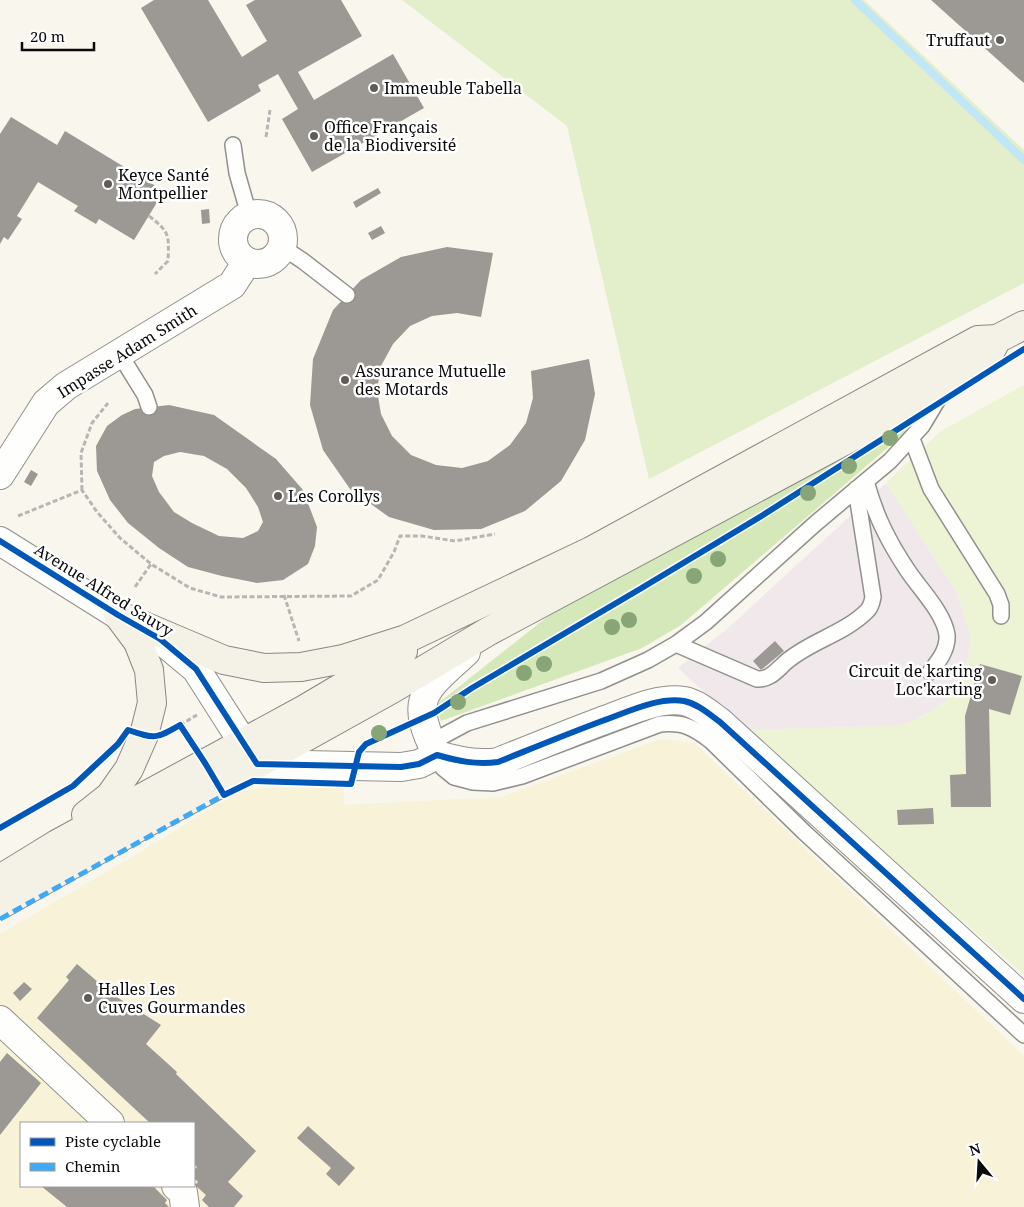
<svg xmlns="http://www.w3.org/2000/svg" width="1024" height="1207" viewBox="0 0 1024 1207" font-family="'Noto Serif',serif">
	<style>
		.industrial { fill: #f0e8eb }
		.farmland { fill: #f7f2d8; fill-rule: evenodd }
		.green { fill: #e3efcb }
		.forest { fill: #d4e8b9 }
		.pitch { fill: #edf3d5 }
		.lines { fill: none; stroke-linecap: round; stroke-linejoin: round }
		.stream { stroke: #c1e6f5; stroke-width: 8 }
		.building { fill: #9c9893; fill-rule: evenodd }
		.service-casing { stroke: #92908c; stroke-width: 18 }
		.minor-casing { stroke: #92908c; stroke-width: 30 }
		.tertiary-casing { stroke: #92908c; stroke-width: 30 }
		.secondary-casing { stroke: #888783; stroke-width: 30 }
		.path { stroke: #b7b6b5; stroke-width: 3; stroke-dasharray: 5 2.5; stroke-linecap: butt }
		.service { stroke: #fefefc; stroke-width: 15 }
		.minor { stroke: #fefefc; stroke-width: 28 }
		.tertiary { stroke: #fefefc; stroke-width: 28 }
		.secondary { stroke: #f4f2e7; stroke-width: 28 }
		.quiet { stroke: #3fa9f5; stroke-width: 5; stroke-dasharray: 10 5; stroke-linecap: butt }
		.cycleway-casing { stroke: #fff; stroke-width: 9 }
		.cycleway { stroke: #0057b8; stroke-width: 6 }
		.tree { fill: #88a578 }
		.poi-dot { fill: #5e5d59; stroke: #fff; stroke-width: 2 }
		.labels { text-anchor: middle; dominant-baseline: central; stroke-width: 5; stroke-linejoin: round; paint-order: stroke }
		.poi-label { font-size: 16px; fill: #0a0a0a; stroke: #fff; text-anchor: start }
		.street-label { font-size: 16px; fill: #0a0a0a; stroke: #fff }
	</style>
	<rect width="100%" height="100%" fill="#f9f6ed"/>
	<path class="industrial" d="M886,483l72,111 13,44 -5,32 -10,19 -10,12 -21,14 -18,9 -15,2 -147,4 -67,-62 49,-39z"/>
	<path class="farmland" d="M661,739l33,4 330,313v151h-1024v-273l137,-80 78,-48 30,-15 21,-4 78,1v17l158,-8zM21,1123h173v63h-173z"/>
	<path class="green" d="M402,0h462l160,150v133l-375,196 -82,-353z"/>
	<path class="forest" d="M898,420l3,7 5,5 -225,193 -39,23 -201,73 -5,-16 121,-96z"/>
	<path class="pitch" d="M1024,385v590l-279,-245 147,-4 15,-2 19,-9 20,-14 10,-11 10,-20 5,-32 -13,-44 -72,-111 55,-52z"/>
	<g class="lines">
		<path class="stream" d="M855,0l169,160"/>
	</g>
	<path class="building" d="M154,0h54l34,57 25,-16 -21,-36 9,-5h86l21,36 -64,36 16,28 79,-46 31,54 -112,64 -30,-53 16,-10 -20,-35 -20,11 3,6 -53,31 -67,-114z
		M931,0h93v83l-6,-5z
		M11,117l46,28 8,-14 99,60 -30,49 -35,-21 -3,5 -22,-13 4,-5 -40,-24 -21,34 5,3 -14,21 -4,-3 -4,7v-110z
		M378,188l3,5 -25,15 -3,-6z
		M209,209l1,14 -8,1 -1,-14z
		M381,226l4,7 -13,7 -4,-7z
		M447,247l46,6 -12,64 -24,-4 -25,3 -22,10 -17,18 -12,22 -4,24 4,24 11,22 19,19 25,10 26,3 26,-7 22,-16 16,-22 7,-25 -2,-27 58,-12 6,35 -10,46 -24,41 -36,30 -44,18 -47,1 -45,-13 -39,-28 -27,-39 -13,-45 3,-46 20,-49 28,-30 40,-23z
		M169,405l45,10 62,44 27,31 14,37 -2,19 -7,18 -25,16 -26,3 -35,-7 -34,-9 -29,-19 -31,-25 -18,-23 -13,-29 -1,-25 11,-20 15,-11 13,-6zM180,452l24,4 23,13 19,19 12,19 5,15 -5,9 -15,7 -24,-2 -27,-13 -18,-11 -15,-20 -7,-16 2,-14 10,-6z
		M31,470l7,4 -7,12 -7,-4z
		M775,641l9,10 -23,19 -8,-9z
		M980,664l42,12 -12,39 -21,-6 2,98h-40l-1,-32 16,-1 -1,-58z
		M933,808l1,16 -36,1 -1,-15z
		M77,964l35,30 49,31 -15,19 31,28 -1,2 80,77 -28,31 15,14 -9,11h-25l-7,-7 4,-5 -11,-10 3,-3 -4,-4v-8l3,-3 -3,-3v-41h-44l-113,-105 32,-38 -3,-3z
		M24,982l8,7 -12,12 -7,-8z
		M7,1053l34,30 -41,52v-73z
		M308,1126l47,42 -16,18 -13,-12 5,-6 -34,-30z
		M41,1186h112l14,14 -2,3 4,4h-102z"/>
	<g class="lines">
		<defs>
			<path id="service" d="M233,145l4,28 12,42
				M282,247l21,14 44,34
				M119,353l26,42 4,12
				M946,386l-24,40 -32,35 -74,62 -110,99 -30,22 -28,16 -47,21 -134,42 -26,14 -4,6v12l6,13 11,9 19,5 20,1 29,-7 138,-52c23,-2 33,3 51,17l93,91 220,203
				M912,439l19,50 66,105 4,11v11
				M866,481c9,34 22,60 42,90 12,18 36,42 39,64 1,15 -9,27 -17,37
				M676,644l81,35c13,1 20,-9 29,-17 24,-21 58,-28 81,-51 4,-4 5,-8 6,-14l-17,-108"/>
			<path id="minor" d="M233 239a25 25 0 1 1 50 0a25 25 0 1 1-50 0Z
				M0,475l46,-72 20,-17 166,-101 15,-23
				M437,755c-29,-58 -13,-64 29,-103
				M257,764l144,3 18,-3 18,-9c21,6 39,10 61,7 35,-14 69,-28 104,-41 26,-9 55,-24 82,-20 14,3 25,13 36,21l304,277
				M0,1020l110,103
				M176,1186l7,6 2,15"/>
			<path id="tertiary" d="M0,541l118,74 42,24 36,30 60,94"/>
			<path id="secondary" d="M118,615l106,45 40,8 37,-1 42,-8 63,-20 185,-88 387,-211 19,-1 27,-14
				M86,815l24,-19 19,-27 15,-34 8,-32 -3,-33 -11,-28 -20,-27
				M0,879l57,-35 248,-135 98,-58
				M0,905l153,-86 104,-55 135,-75 97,-58 383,-205 116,-70 9,-17"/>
		</defs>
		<use href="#service" class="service-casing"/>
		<use href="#minor" class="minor-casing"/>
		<use href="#tertiary" class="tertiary-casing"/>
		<use href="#secondary" class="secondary-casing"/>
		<path class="path" d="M266,137l4,-27
			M149,216c21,16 20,19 19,45l-13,13
			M82,490l-1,-37 11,-30 16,-20
			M18,516l64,-26 15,22 23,26 31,26 39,24 31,9 130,-1 27,-16 16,-28 6,-16h22l33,5 40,-7
			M135,587l16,-23
			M284,595l15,46
			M180,725l17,-10"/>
		<use href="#service" class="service"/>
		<use href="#minor" class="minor"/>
		<use href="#tertiary" class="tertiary"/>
		<use href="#secondary" class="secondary"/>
		<path class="quiet" d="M0,919l224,-124"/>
		<defs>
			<path id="cycleway" d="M0,541l118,74 42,24 36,30 61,95 144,3 18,-3 18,-9c21,6 39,10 61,7 35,-14 69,-28 104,-41 26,-9 55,-24 82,-20 14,3 25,13 36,21l304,277
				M0,828l73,-42 45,-42 10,-14c27,9 28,9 52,-5l25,38 19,32 29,-14 98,3 8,-32 7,-8 68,-31 38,-25 168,-99 123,-74 261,-166"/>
		</defs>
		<use href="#cycleway" class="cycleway-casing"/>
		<use href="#cycleway" class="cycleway"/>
	</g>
	<g class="tree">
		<circle cx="890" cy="438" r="8"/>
		<circle cx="849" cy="466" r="8"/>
		<circle cx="808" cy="493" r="8"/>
		<circle cx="718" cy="559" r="8"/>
		<circle cx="694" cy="576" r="8"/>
		<circle cx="629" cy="620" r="8"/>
		<circle cx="612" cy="627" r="8"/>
		<circle cx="544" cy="664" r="8"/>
		<circle cx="524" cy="673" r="8"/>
		<circle cx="458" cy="702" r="8"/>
		<circle cx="379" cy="733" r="8"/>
	</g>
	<g class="poi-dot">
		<circle cx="1000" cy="40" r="5"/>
		<circle cx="374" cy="88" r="5"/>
		<circle cx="314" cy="136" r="5"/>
		<circle cx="108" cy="184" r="5"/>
		<circle cx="345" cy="380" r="5"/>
		<circle cx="278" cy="496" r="5"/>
		<circle cx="992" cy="680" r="5"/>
		<circle cx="88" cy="998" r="5"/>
	</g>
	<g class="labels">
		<g class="poi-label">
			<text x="990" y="40" text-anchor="end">Truffaut</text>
			<text x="384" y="88">Immeuble Tabella</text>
			<text x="324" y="127">Office Français<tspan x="324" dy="18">de la Biodiversité</tspan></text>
			<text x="118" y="175">Keyce Santé<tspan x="118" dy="18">Montpellier</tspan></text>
			<text x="355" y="371">Assurance Mutuelle<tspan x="355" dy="18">des Motards</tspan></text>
			<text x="288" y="496">Les Corollys</text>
			<text x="982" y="671" text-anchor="end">Circuit de karting<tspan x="982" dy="18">Loc'karting</tspan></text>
			<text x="98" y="989">Halles Les<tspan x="98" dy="18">Cuves Gourmandes</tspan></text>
		</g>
		<g class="street-label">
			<text transform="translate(127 351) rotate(-32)">Impasse Adam Smith</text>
			<text transform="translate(104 590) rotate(32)">Avenue Alfred Sauvy</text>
		</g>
	</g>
	<rect x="20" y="1122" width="175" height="65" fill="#ffffff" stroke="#9d9d9d"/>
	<rect x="30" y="1138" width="25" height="8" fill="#0057b8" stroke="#9d9d9d"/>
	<text x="65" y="1147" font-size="15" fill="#0a0a0a">Piste cyclable</text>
	<rect x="30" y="1163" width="25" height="8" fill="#3fa9f5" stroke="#9d9d9d"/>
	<text x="65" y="1172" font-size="15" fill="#0a0a0a">Chemin</text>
	<g transform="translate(979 1162) rotate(342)" stroke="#ffffff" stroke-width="4" paint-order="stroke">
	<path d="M0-4L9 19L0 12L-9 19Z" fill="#0a0a0a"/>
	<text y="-8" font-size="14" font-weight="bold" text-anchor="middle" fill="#0a0a0a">N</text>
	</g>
	<path d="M22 42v8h72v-8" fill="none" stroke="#0a0a0a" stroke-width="2.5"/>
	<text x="30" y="42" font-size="15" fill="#0a0a0a" stroke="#ffffff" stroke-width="4" paint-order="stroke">20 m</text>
</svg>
